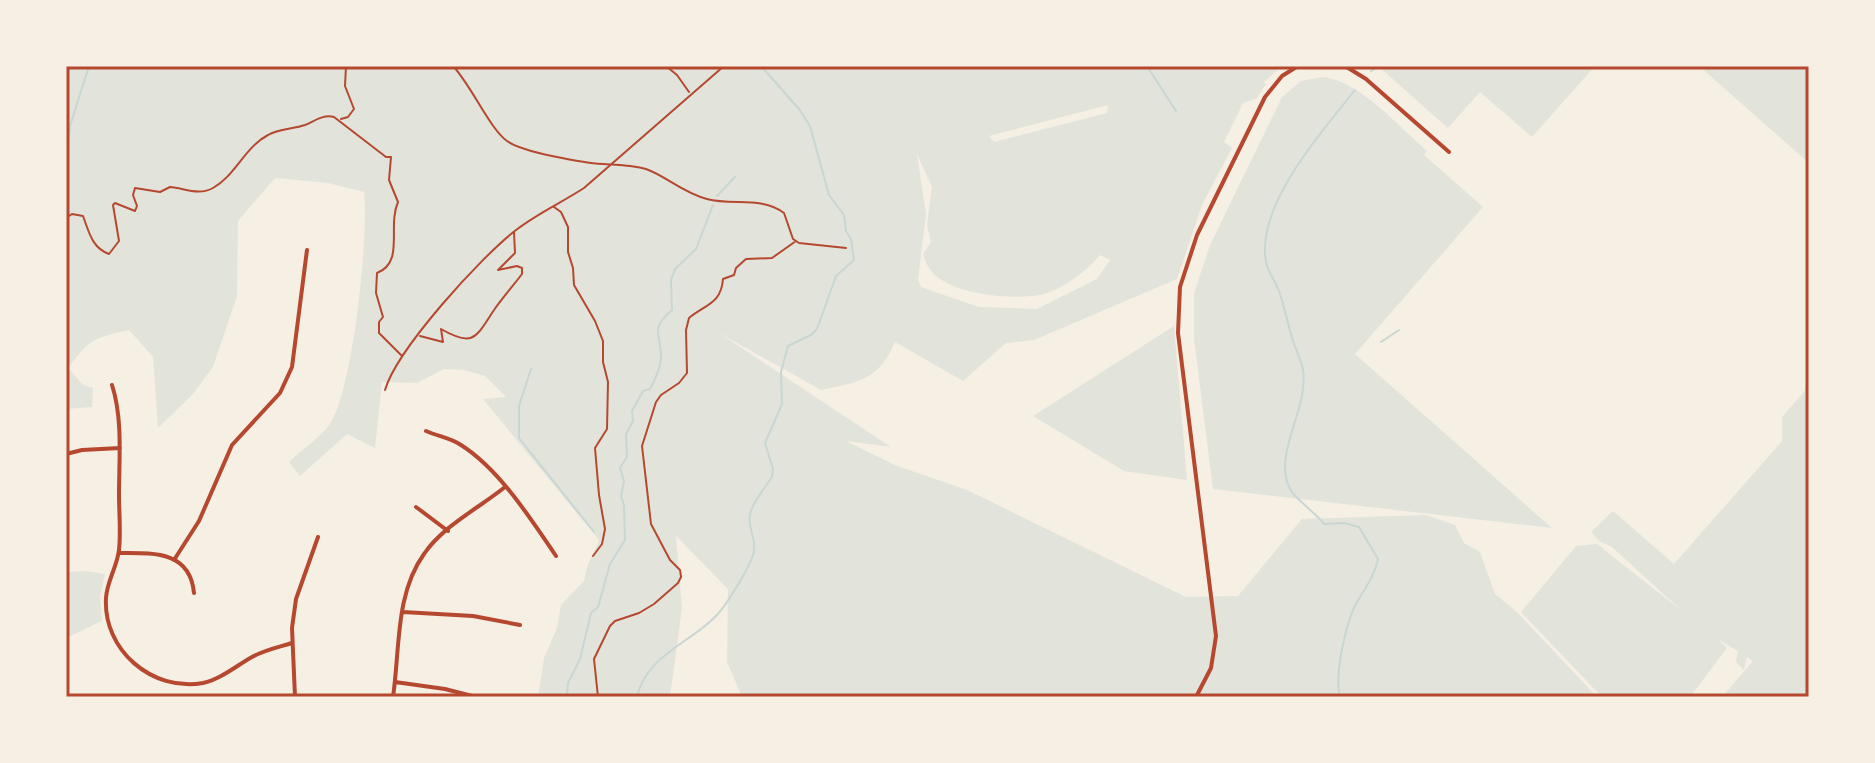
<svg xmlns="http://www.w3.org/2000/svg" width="1875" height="763" viewBox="0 0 1875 763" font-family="Barlow,sans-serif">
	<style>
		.green { fill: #e2e4dc; fill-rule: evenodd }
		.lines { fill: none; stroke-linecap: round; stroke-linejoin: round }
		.stream { stroke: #c9d6d2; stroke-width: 2 }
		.path { stroke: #b5482f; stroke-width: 2 }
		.minor { stroke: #b5482f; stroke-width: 4 }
		.neatline { fill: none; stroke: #b5482f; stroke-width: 3 }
	</style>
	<rect width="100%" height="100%" fill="#f6efe4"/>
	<path class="green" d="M66,66h1216l-18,16 2,2 -9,14 -14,5 -19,39 8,6 -30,57 -25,74 -143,61 -28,3 -43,38 -68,-39c-17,39 -36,40 -74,48l-102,-57 172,114 -45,-6 49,24 72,25 219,107 52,-1 64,-77 124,-4 29,10 9,18 16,9 15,42 22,18 80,85h-855l-15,-35 1,-73 -52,-53 6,72 -12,89h-132l6,-39 13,-30 4,-23 23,-24 3,-14 12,-27 -116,-141 23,-2 -21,-21 -21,-6 -20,-1 -27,14 -35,-1 -7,66 -28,-14 -47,42 -11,-14c12,-12 31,-24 41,-38 23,-34 39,-190 34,-232l-36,-9 -53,-5 -37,43 -1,75 -24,71 -20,27 -35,34 -5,-71 -24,-27c-36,8 -39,9 -61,38l15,17 10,3 -1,19 -26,2zM1108,105l-1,8 -113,29 -5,-6zM917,154l15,33 -5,38 4,17 -8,12c2,6 4,12 8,17 19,24 85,30 113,23 20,-6 43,-23 56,-39l10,5 -13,19 -60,30 -58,-2 -58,-20 -3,-7 8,-66z
		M1378,66h217l-63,71 -52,-45 -32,36z
		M1699,66h110v97z
		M1323,77c37,4 76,50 104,74l-3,4 59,52 -128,147 197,174 -339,-39 -19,-150v-46l16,-48 72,-148 19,-16z
		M1174,326l13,154 -63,-9 -91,-55z
		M1809,386v311h-87l31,-36 -6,-4 -3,13 -8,-8 2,-11 -19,-11 8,8 -37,49h-88l-81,-85 55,-66 21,-2 85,67 -70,-64 -13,-6 -8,-9 22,-21 61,53 108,-123v-24z
		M86,571l19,3 -5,21 2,26 -36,17v-66z"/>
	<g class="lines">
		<path class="stream" d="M1147,66l29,45
			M1371,71l9,-5
			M66,160l4,-34 19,-60
			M717,196l18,-19
			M1381,342l18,-12
			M531,369l-12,37v32l75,94
			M567,697l1,-14 12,-24 11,-46 7,-6 12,-43 15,-24 -1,-35 -3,-9 3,-15 -4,-13 7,-11 -1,-23 7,-13 -1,-10 11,-20 7,-2c5,-9 10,-21 11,-31 1,-23 -13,-28 11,-48l-1,-30 4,-11 21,-20 17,-44
			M637,697c9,-42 54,-54 80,-82 10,-11 36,-52 37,-65 2,-13 -7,-22 -4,-36 3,-13 15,-26 22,-37l1,-8 -8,-26 17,-39 -1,-32 7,-26 23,-11 6,-6 19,-53 18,-16 -3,-21 -5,-8 -2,-16 -15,-20 -19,-69 -11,-17 -38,-43
			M1340,697c-6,-20 5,-67 13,-87 8,-17 21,-31 25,-51l-19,-32 -15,-4 -20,1c-9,-12 -29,-25 -34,-35 -18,-35 19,-80 13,-119 -2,-10 -7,-20 -10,-29 -5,-16 -8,-32 -13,-47 -3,-10 -10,-19 -13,-28 -15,-57 55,-134 88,-176"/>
		<path class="path" d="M453,66c18,19 37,63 54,75 15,11 76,22 96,23 14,1 29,1 43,5 20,7 37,24 61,30 26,7 55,-3 77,14l9,26 6,4 47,5
			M666,66l11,9 12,17
			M341,119l7,-2 6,-8 -9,-23 1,-20
			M554,207l7,5 7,15v25l5,16 1,17 21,36 8,20v21l5,20 -1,47 -12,19 4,47 6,34 -3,15 -9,12
			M66,218l6,-4 11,2c6,16 9,32 26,38l10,-13 -6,-36 2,-2 20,8 2,-5 -4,-11 2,-7 25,4 10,-5c14,1 29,9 43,1 22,-12 32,-41 55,-53 10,-6 25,-6 37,-10 10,-4 18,-11 29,-8l52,40h5l-2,23 9,22c-11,25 7,60 -21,71l-1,20 7,24 -4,5v11l23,23
			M420,336l23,6 -2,-13c33,19 35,8 53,-19 9,-13 19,-24 28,-36v-6l-5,-2 -19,4 17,-17 -1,-21
			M385,390c12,-41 96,-133 131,-160 22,-17 45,-27 68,-42l140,-122
			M598,697l-4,-38 16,-33 5,-5 24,-8 15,-9 24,-21 3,-6 -1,-7 -10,-10 -19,-36 -9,-78 14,-44 5,-7 18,-12 8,-10 -1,-43 3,-12c17,-14 32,-14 34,-39l11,-4 2,-7 10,-9 26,-1 24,-17"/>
		<path class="minor" d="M1345,66l21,13 83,73
			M112,385c11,34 7,74 7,110 0,18 2,37 0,55 -2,17 -12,31 -13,48 -3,52 46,94 97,85 18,-4 33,-17 49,-26 12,-7 27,-10 40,-14
			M426,431c11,5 25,7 35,14 38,24 70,74 95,111
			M66,454l16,-4 38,-2
			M416,507l32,24
			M119,553c33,0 71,-3 75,40
			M174,560l25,-39 33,-76 48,-52 12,-26 15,-117
			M403,612l70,4 47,9
			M395,682l50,7 31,8
			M295,697l-3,-69 4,-29 22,-62
			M393,697c7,-47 2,-103 31,-143 19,-28 55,-46 81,-67
			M1196,697l15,-29 5,-32 -38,-303 2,-46 17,-52 68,-138 17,-21 16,-10"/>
	</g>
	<rect width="1875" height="763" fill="none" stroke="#f6efe4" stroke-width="136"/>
	<rect x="68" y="68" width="1739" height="627" class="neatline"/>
</svg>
